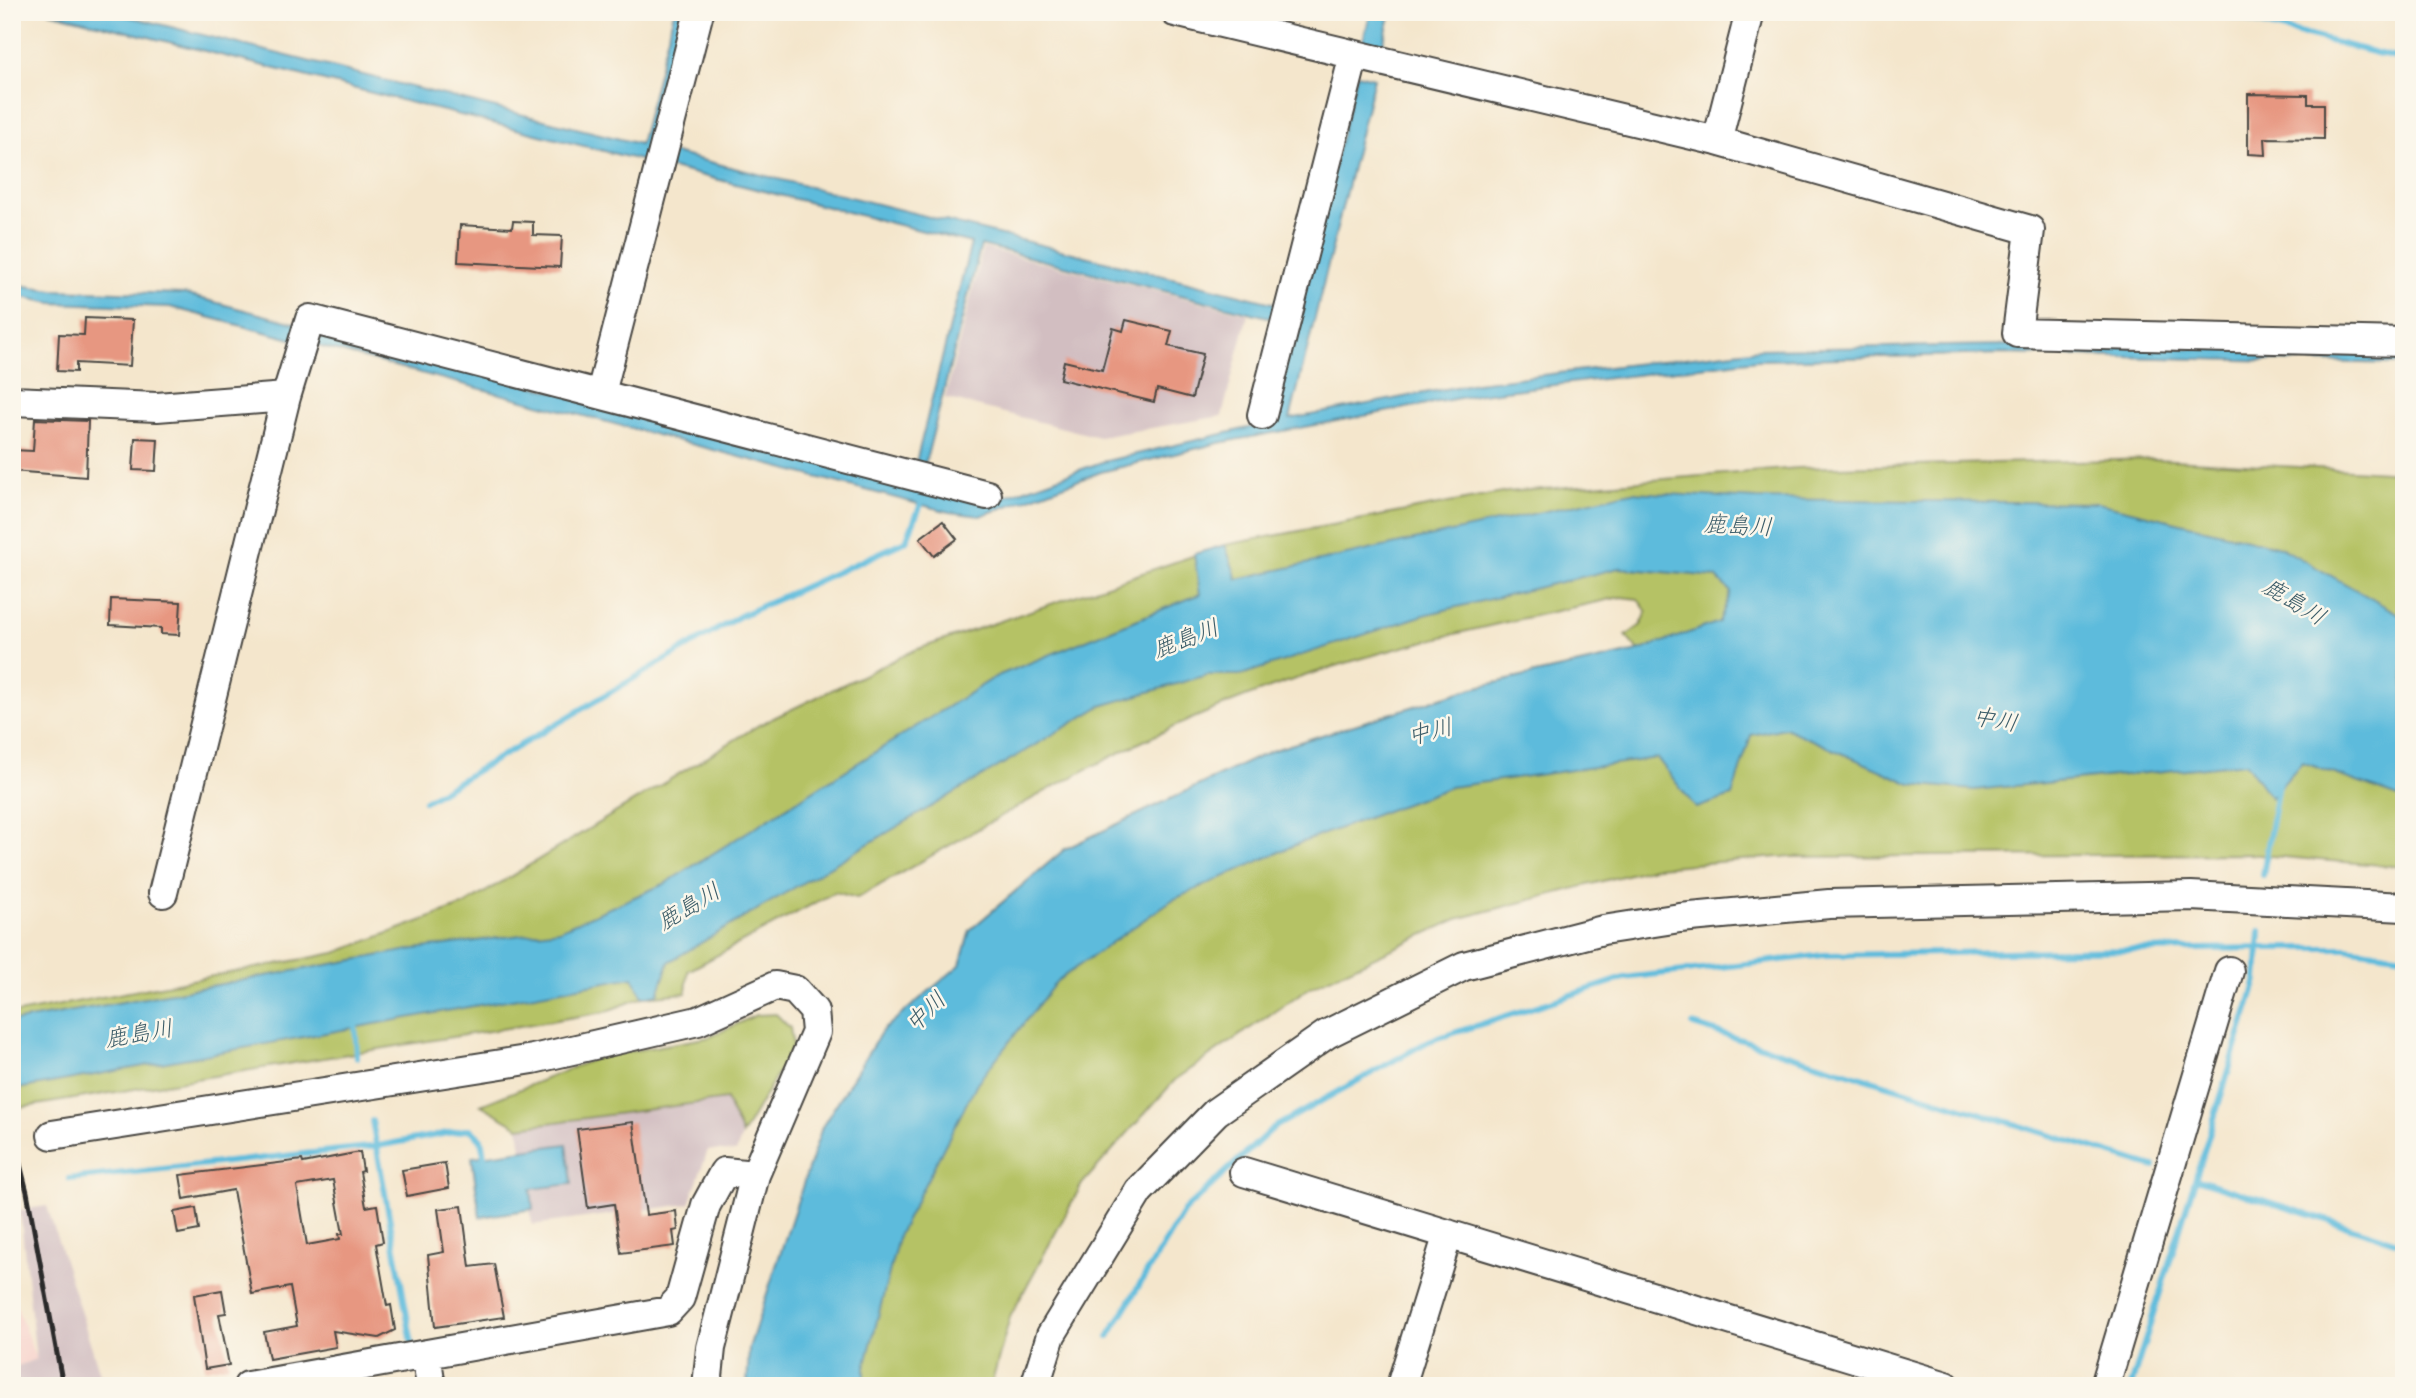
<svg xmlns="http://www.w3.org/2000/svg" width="2416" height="1398" viewBox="0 0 2416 1398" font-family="'Balsamiq Sans','Klee One',sans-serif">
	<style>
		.built { fill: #f7d0c9 }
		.industrial { fill: #d2bec1 }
		.green { fill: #b5c265; stroke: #707648; stroke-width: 2 }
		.water { fill: #5dbbdc; stroke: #447384; stroke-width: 2 }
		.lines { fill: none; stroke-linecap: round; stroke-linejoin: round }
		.stream { stroke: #5dbbdc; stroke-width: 6 }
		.building { fill: #e79781; fill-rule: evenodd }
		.minor-casing { stroke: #494743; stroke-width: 32 }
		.minor { stroke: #fff; stroke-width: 28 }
		.rail { stroke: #2b2b2b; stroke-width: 5 }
		.labels { text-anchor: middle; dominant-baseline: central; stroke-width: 5; stroke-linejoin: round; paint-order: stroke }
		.water-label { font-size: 23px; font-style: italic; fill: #3c5d69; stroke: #fbf7ec }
	</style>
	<rect width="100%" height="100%" fill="#fbf7ec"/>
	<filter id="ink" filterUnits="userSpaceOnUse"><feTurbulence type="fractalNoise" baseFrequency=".0143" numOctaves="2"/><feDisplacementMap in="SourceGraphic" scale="14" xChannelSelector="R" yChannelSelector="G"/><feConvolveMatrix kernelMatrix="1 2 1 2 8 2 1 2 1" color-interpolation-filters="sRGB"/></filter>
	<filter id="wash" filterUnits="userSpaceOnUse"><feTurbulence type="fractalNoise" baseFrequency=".00686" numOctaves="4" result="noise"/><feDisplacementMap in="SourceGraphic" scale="28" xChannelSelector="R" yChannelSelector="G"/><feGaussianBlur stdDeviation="1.57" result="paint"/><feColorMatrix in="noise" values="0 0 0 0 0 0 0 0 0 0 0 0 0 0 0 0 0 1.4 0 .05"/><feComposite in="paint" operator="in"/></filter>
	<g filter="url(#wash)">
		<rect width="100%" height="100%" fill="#f4e6cc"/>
		<path class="built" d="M12,1294l24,65 -24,9z"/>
		<path class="industrial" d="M983,248l265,66 -26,102 -123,21 -154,-39z
			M726,1099l16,36 -6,17 -28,-2 -19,54 -157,21 -13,-98z
			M47,1206l57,180h-92v-18l24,-9 -16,-149z"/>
		<path class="green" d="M2155,459l249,14v176l-763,-148 -382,102 -702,344 -545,91v-24l323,-61 129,-48 295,-180 156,-75 310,-105 282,-53 291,-24z
			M1646,540l201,95 -877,295 95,-81 206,-98 202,-63 165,-37 -12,-15 15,-11 6,-13 -9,-13 -17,-2c-126,27 -252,53 -373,99 -138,52 -263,130 -391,202l-22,-6 -147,79 -2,22 -43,4 -38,15 -593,97v-38l612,-112 453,-267z
			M1681,691l723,68v108l-157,-13 -468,3 -122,10 -200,52 -147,68 -135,93 -93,104 -72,133 -19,69h-165l188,-429z
			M776,1014l14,14 3,19 -51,88 -16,-36 -207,28 -38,-22 118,-48 111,-20 46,-22z"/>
		<path class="water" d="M49,12h62l529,132 34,-132h10l-34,135 630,158 -4,14 -295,-74 -56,219 -9,-2 55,-219z
			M1371,12h20l-9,37 -20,-5z
			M1357,74l17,4 -84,341 186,-36 283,-34 248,-4 394,7 -1,12 -395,-10 -248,6 -276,34 -262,49 -118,29 -121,44 -31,-4 -779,-205 -119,-4 -39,-8v-11l41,6 131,4 769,203 33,6 116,-41 168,-39z
			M1632,492l125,7 341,4 182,44 124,70v182l-102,-37 -31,36 -25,-35 -272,27 -63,-6 -126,-56 -34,7 -19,61 -36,12 -39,-50 -206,29 -154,57 -125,56 -115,81 -80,102 -78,151 -34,134v18h-118l2,-38 73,-221 60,-96 78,-66 10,-35 95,-81 206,-98 202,-63 165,-37 81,-29 12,-30 -15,-15 -97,-9 -195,47 -183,60h-34l-106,31 -432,256 -11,32 -15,3 -10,-20 -621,113v-68l403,-73 144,-19 105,-46 333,-208 203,-82 -6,-40 31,-9 12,34z
			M567,1144l5,40 -41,5 2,20 -53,8 -8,-60z"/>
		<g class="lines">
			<path class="stream" d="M2215,12l189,48
				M425,801l315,-185 166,-75 17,-42
				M2263,875l15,-91
				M355,1020l2,37
				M1693,1025l461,142
				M372,1121l41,228
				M69,1179l309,-33 92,-17 11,10 4,22
				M2195,1179l209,65
				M1108,1337l76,-126 89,-83 156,-87 195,-63 200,-23 435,-7h87l58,8
				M2131,1386l126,-406 3,-49"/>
		</g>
		<g id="blocks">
			<path class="building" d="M2248,94l60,1v9h16v35l-59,-1 1,17 -18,-1z
				M513,221l20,1v13l29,1 -2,31 -102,-5 2,-37 52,3z
				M85,318l48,2 -3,46 -54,-3v9l-19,-1 2,-37 25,1z
				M1126,320l46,11 -4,15 35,8 -11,44 -35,-9 -3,13 -94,-23 4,-18 38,9 11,-42 10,3z
				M35,419l53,2 -2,56 -74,-6v-21l21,1z
				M135,438l23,1 -2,32 -23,-1z
				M943,521l14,18 -23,17 -14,-18z
				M111,599l70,3 -2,33 -18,-1v-6l-51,-3z
				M633,1122l13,93 30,-4 2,19 -5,1 2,15 -54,7 -7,-49 -26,4 -11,-79z
				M360,1152l3,19 -3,1 6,35 11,-2 6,37 -7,2 11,62 4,-1 4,25 -16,8 -46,-7 3,16 -67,12 -5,-27 33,-6 -7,-39 -38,7 -19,-104 -49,9 -4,-24 122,-15 1,3zM333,1180l10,54h-4l1,5 -33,6 -10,-59z
				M445,1163l4,25 -42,8 -5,-26z
				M462,1206l8,61 24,-3 10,53 -69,10 -7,-72 16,-3 -6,-43z
				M196,1208l3,22 -21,4 -4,-22z
				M222,1290l4,23 -7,1 10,51 -24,4 -11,-74z"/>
		</g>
	</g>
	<g filter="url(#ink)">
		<use href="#blocks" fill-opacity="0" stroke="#494743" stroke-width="2"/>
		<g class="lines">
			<defs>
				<path id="minor" d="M1175,12l542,129 313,89 -13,103 387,9
					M1717,141l33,-129
					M601,393l98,-381
					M12,401l145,6 129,-10
					M1262,415l92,-360
					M163,893l123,-496 24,-78 677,176
					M52,1135l481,-76 165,-38 77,-35 20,4 19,21 2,21 -61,143 -44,173 -4,38
					M1244,1172l702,214
					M426,1354l5,32
					M248,1386l420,-75 12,-13 26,-93 18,-33 31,3
					M1035,1386l16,-51 88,-144 77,-79 111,-78 137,-68 139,-36 77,-12 149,-14 362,-8 213,11
					M1401,1386l47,-152
					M2105,1386l124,-415"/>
			</defs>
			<use href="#minor" class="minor-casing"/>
			<use href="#minor" class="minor"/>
			<path class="rail" d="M12,1132l15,60 36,194"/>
		</g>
	</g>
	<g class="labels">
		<g class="water-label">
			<text transform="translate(1738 526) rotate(3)">鹿島川</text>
			<text transform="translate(2294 602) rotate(31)">鹿島川</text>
			<text transform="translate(1186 639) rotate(-21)">鹿島川</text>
			<text transform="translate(1995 720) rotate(10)">中川</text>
			<text transform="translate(1430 732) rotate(-14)">中川</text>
			<text transform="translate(689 907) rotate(-31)">鹿島川</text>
			<text transform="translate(926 1012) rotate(-44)">中川</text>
			<text transform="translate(139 1034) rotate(-10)">鹿島川</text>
		</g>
	</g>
	<rect width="2416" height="1398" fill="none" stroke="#fbf7ec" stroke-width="42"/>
</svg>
